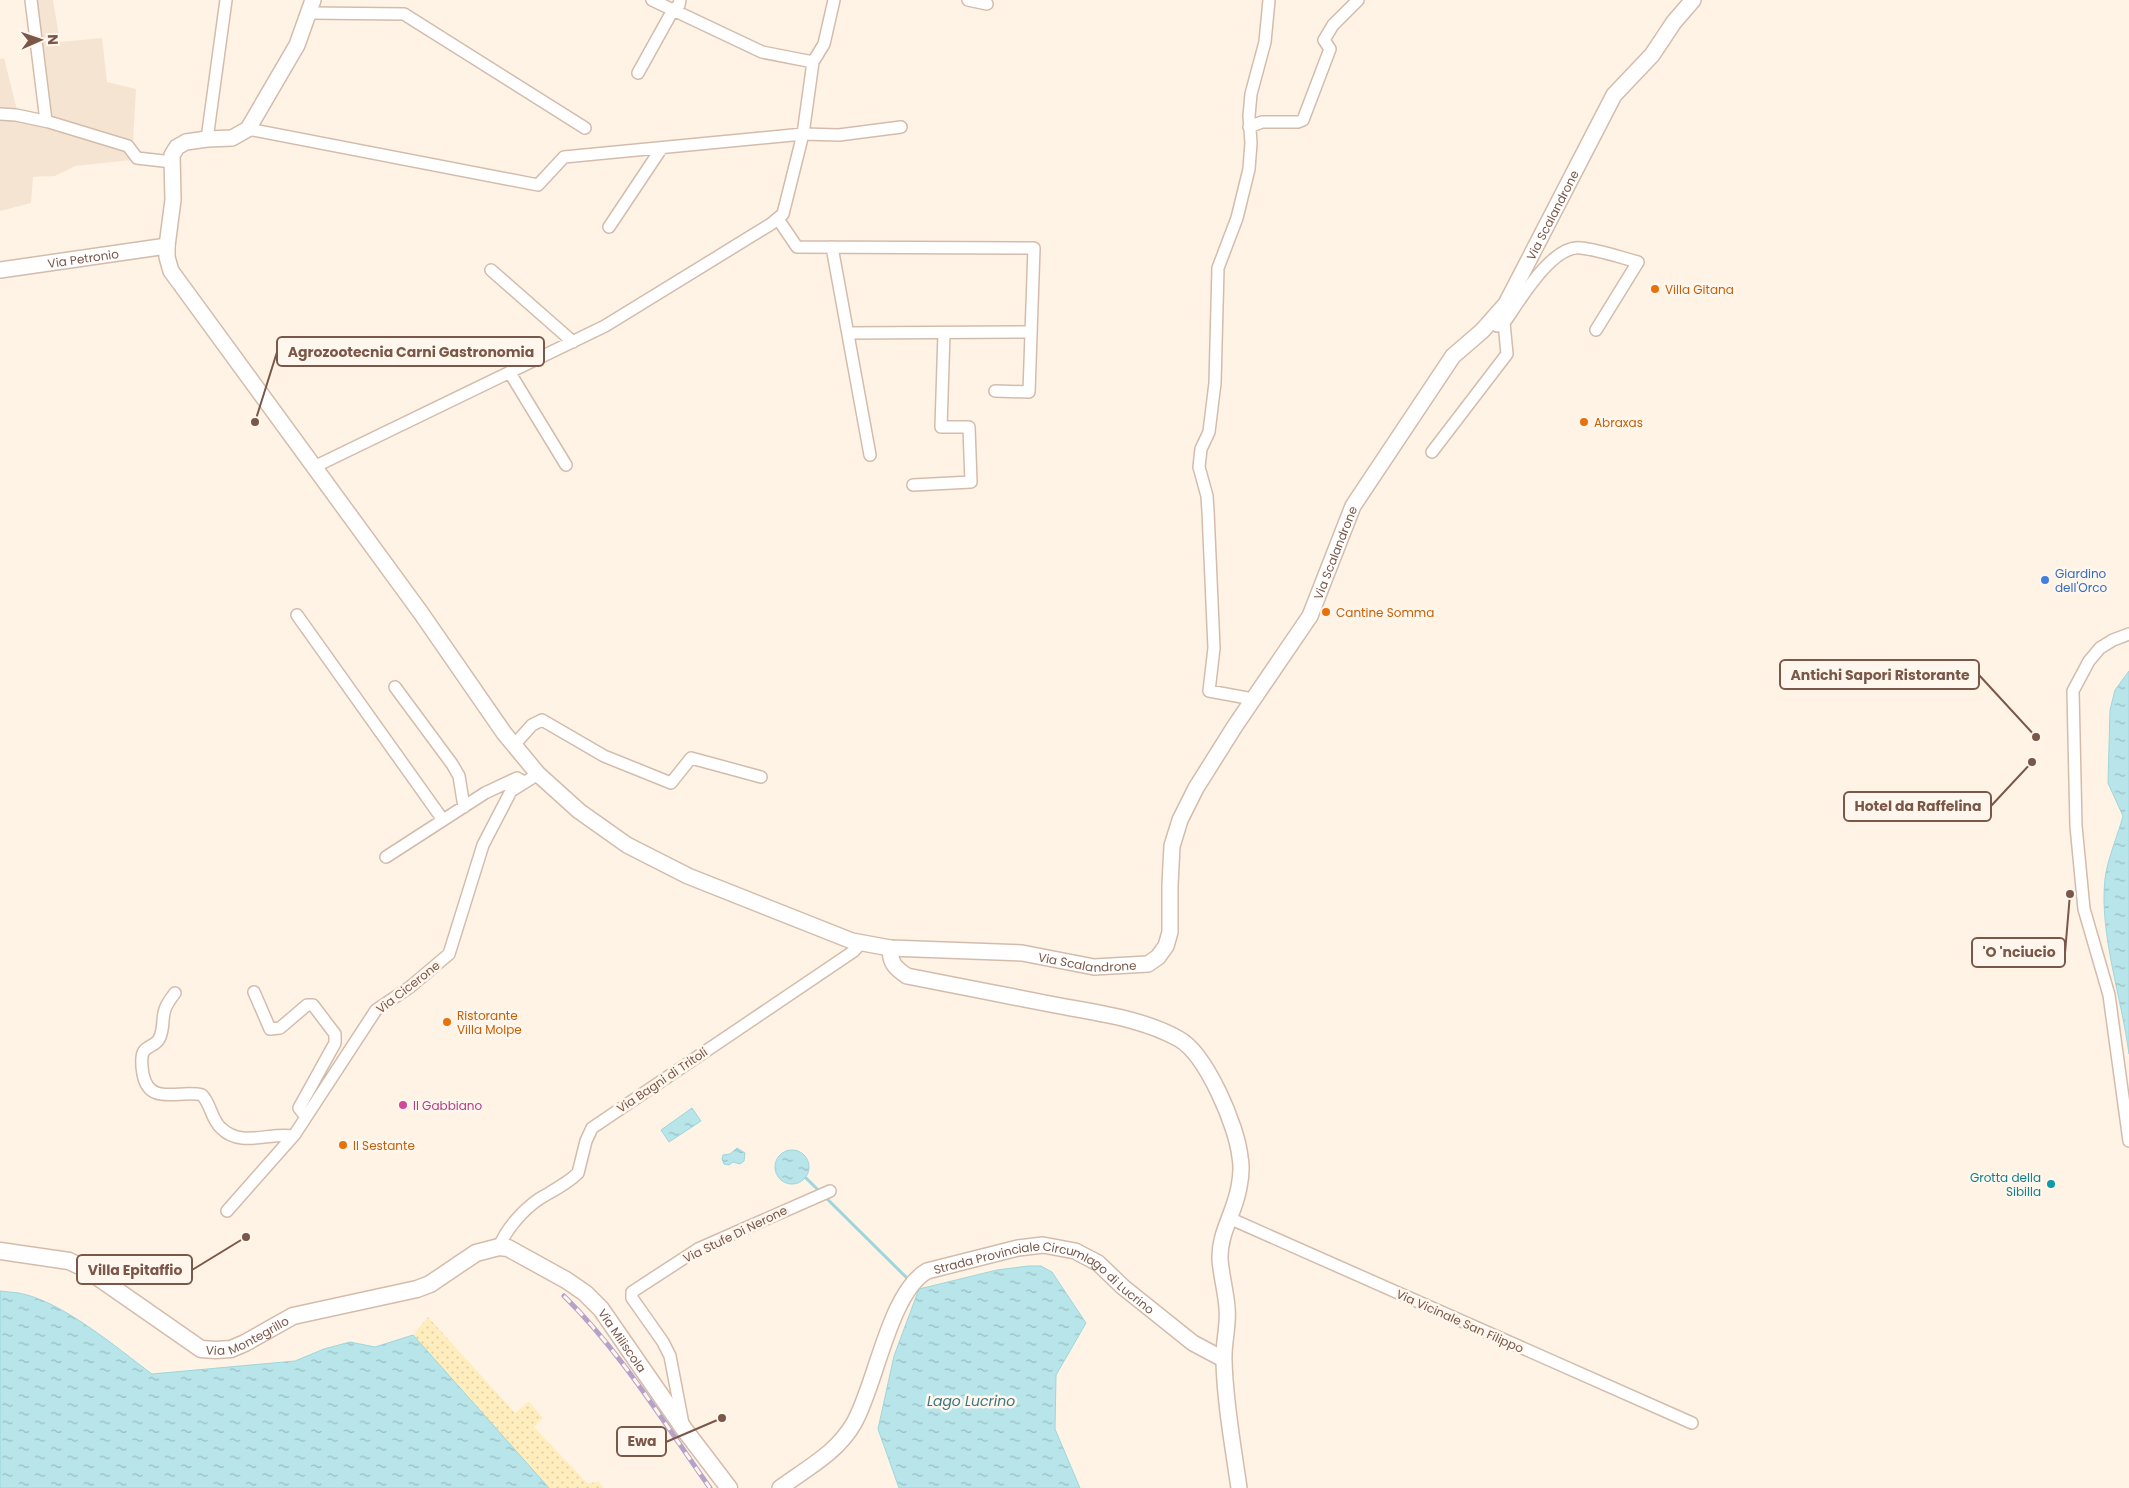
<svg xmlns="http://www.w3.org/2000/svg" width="2129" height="1488" viewBox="0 0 2129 1488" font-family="Poppins,sans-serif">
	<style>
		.residential { fill: #f6e4d3 }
		.sand { fill: url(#sand-dots) }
		.water { fill: url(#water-ripples); stroke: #9dd6dc }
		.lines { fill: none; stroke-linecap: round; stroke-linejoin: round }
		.stream { stroke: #9dd6dc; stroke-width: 3 }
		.minor-casing { stroke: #d4bcac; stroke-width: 14 }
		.tertiary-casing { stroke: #d4bcac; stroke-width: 18 }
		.secondary-casing { stroke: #d7bbaa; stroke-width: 19 }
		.minor { stroke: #fff; stroke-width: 11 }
		.tertiary { stroke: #fff; stroke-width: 15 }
		.secondary { stroke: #fff; stroke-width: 16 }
		.rail-casing { stroke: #b5a2c9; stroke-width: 5 }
		.rail { stroke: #fff7ed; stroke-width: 3; stroke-dasharray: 9; stroke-linecap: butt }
		.food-dot { fill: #e8710a; stroke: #fff7ed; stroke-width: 2 }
		.shop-dot { fill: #3f7fe0; stroke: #fff7ed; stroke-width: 2 }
		.hotel-dot { fill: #d1479c; stroke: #fff7ed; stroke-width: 2 }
		.culture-dot { fill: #0f9aa8; stroke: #fff7ed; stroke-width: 2 }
		.labels { text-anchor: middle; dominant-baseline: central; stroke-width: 5; stroke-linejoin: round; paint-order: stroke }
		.street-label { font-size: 12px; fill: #7a5748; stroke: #fff7ed }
		.food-label { font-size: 12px; fill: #c56008; stroke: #fff7ed; text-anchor: start }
		.shop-label { font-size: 12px; fill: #366cbe; stroke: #fff7ed; text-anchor: start }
		.hotel-label { font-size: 12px; fill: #b23c85; stroke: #fff7ed; text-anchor: start }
		.culture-label { font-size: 12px; fill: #0d838f; stroke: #fff7ed; text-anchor: end }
		.water-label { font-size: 14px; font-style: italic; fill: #3a7880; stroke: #fff7ed }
		.leader { fill: none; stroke: #7a5748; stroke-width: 2 }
		.callout-dot { fill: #7a5748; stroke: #fff7ed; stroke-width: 2 }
		.callout { fill: #fff7ed; stroke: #7a5748; stroke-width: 2 }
		.callout-label { font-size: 14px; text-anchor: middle; font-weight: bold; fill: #7a5748 }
	</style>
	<defs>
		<pattern id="sand-dots" width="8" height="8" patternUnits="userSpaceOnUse" patternTransform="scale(1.25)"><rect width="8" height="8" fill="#ffedbe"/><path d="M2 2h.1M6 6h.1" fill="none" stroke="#decda5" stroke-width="1.8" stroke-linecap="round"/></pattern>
		<pattern id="water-ripples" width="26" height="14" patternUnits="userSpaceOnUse" patternTransform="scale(1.25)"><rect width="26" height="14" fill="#b7e5ea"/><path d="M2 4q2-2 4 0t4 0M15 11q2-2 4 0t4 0" fill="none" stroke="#9abcc0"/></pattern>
	</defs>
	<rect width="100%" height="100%" fill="#fef3e5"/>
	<path class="residential" d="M27,0h26l7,42 42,-4 5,44 29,7 -4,71 -57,6 -20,10 -22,1 -2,26 -31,8v-152l4,-1 13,52 25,4z"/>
	<path class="sand" d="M428,1317l87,96 14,-11 14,16 -9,9 54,57 10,-3 6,7h-55l-136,-153z"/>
	<path class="water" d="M2129,671v383c-7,-55 -30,-121 -24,-175 2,-19 13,-44 18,-63l-15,-33 2,-73 5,-20z
		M692,1108l9,13 -32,21 -8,-12z
		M737,1148l8,5 -1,8 -4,3 -7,-2 -4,3 -5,-1 -2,-5 1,-4 7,-1z
		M775 1167a17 17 0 1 1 34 0a17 17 0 1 1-34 0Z
		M1028,1266h13l11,6 34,51 -30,52 -1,54 25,59h-181l-21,-59 16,-73 25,-67 78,-19z
		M0,1291c6,1 13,1 19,2 43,8 98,55 133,81l143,-13 29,-12 26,-7 25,5 38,-12 136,153h-549z"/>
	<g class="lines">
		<path class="stream" d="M806,1178l104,103"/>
		<defs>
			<path id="minor" d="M31,0l15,121
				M968,0l19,4
				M310,13l94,1 181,114
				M813,62l11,-18 10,-44
				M638,73l35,-63 6,-5 1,-5
				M0,114l16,1 33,7 79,24 9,12 35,4
				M1249,127l13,-5h36l5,-2 27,-71 -6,-9 9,-15 25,-25
				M248,129l290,56 26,-28 239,-23 36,1 62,-8
				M207,139l19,-139
				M778,219l19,28 237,1 -5,144 -34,-1
				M609,227l52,-78
				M832,247l38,208
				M491,270l82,72
				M1504,323c15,-21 48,-79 77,-75 19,2 38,9 57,14l-42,68
				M848,333l183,-1
				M510,373l56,92
				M1432,452l75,-98 -3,-31 -7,3
				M314,467l291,-141 166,-102 12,-10 20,-80 10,-72 -51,-10 -110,-52
				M913,485l58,-3 -2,-55h-28l3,-94
				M297,615l146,205
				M2129,634l-16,6 -13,8 -11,13 -16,30 3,135 8,83 25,86 20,146
				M395,687l57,77 7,12 5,31
				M1253,699l-44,-8 5,-43 -6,-137 -1,-15 -8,-29 2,-18 8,-17 6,-49 3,-115 19,-50 12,-49 2,-26 -2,-27 2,-22 14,-52 4,-42
				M514,745l18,-20 10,-5 62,36 67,27 20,-25 70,19
				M386,857l99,-64 32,-15 7,4
				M254,992l16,37 10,-1 27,-23h6l22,29v9l-36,65 7,9
				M175,993c-4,5 -10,13 -11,20 -2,9 0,17 -5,26 -3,6 -11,7 -15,12 -4,6 -2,17 -1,23 6,33 37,15 59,21 9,9 9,24 19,33 20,20 48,4 72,8
				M227,1211l68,-77 81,-124 34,-23 39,-33 34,-109 28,-54 27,-17
				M1229,1218l463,205
				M499,1247c7,-18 24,-37 40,-48 13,-8 28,-15 39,-26l8,-32 6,-13 262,-177 7,-8
				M683,1424l-13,-68 -7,-14 -31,-44v-6l66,-43 132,-58"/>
			<g id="tertiary">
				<path id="s1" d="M313,0l-16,45 -49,84 -16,9 -25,1 -21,3 -9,5 -5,8 1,45 -6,46v11l4,14 250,342 83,120 34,41 41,37 48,34 61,31 164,65 38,7 132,5 72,14 54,-3 10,-7 8,-11 4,-14v-47l2,-39 8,-26 16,-32 39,-62 75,-110 43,-110 100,-150 29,-25 24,-27 108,-209 38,-40 22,-33 19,-22"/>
				<path id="s2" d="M0,270l167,-24"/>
				<path d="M890,948c0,15 5,20 17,28 49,10 99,19 148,29 41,8 87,13 124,34 27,15 58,87 61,118 2,10 1,20 -1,30 -4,25 -20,46 -19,72 1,16 6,33 7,49 2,17 -4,35 -3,53 1,42 9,85 15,127"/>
				<path id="s3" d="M780,1488c27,-20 57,-35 74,-65 22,-38 35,-130 73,-152l91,-23 25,-3 32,6 23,12 25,24 70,56 30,16"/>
			</g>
			<g id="secondary">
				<path id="s4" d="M0,1251l69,10 17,8 115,80 15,1 15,-1 14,-6 48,-27 124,-27 13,-5 46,-31 23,-6 9,1 58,32 19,13 16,16 83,120 45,59"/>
			</g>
		</defs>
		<use href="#minor" class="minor-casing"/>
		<use href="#tertiary" class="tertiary-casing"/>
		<use href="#secondary" class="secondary-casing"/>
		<use href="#minor" class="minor"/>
		<use href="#tertiary" class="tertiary"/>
		<use href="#secondary" class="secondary"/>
		<defs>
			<path id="rail" d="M564,1296c57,56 100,127 146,192"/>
		</defs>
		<use href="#rail" class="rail-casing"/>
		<use href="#rail" class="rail"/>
	</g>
	<g class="food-dot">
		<circle cx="1655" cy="289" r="5"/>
		<circle cx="1584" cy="422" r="5"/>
		<circle cx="1326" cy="612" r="5"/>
		<circle cx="447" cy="1022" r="5"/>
		<circle cx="343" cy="1145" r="5"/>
	</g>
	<circle class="shop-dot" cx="2045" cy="580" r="5"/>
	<circle class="hotel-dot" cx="403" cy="1105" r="5"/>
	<circle class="culture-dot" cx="2051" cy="1184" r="5"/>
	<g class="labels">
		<g class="street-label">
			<text stroke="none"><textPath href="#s1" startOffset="2495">Via Scalandrone</textPath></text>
			<text stroke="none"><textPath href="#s2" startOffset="84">Via Petronio</textPath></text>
			<text stroke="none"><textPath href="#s1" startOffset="2090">Via Scalandrone</textPath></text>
			<text stroke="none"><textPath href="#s1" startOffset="1565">Via Scalandrone</textPath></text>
			<text transform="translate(408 987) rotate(-38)">Via Cicerone</text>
			<text transform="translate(662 1080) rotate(-34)">Via Bagni di Tritoli</text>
			<text transform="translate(735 1234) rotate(-26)">Via Stufe Di Nerone</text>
			<text stroke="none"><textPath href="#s3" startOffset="399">Strada Provinciale Circumlago di Lucrino</textPath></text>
			<text transform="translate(1460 1321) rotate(24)">Via Vicinale San Filippo</text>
			<text stroke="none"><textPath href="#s4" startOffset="278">Via Montegrillo</textPath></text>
			<text stroke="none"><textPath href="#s4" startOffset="708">Via Miliscola</textPath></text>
		</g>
		<g class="food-label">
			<text x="1665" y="289">Villa Gitana</text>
			<text x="1594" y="422">Abraxas</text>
			<text x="1336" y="612">Cantine Somma</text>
			<text x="457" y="1015">Ristorante<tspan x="457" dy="14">Villa Molpe</tspan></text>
			<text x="353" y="1145">Il Sestante</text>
		</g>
		<g class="shop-label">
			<text x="2055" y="573">Giardino<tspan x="2055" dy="14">dell'Orco</tspan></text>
		</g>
		<g class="hotel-label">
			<text x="413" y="1105">Il Gabbiano</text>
		</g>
		<g class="culture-label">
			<text x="2041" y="1177">Grotta della<tspan x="2041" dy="14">Sibilla</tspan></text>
		</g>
		<g class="water-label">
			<text x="971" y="1401">Lago Lucrino</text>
		</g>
	</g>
	<path class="leader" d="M255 422L277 352M2036 737L1979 675M2032 762L1991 806M2070 894L2065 953M246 1237L192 1270M722 1418L666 1442"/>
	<g class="callout-dot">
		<circle cx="255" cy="422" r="5"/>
		<circle cx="2036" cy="737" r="5"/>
		<circle cx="2032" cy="762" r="5"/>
		<circle cx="2070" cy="894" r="5"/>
		<circle cx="246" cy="1237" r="5"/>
		<circle cx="722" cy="1418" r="5"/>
	</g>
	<g class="callout">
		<rect x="277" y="337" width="267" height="29" rx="5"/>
		<rect x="1780" y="660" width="199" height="29" rx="5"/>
		<rect x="1844" y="792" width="147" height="29" rx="5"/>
		<rect x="1972" y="938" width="93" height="29" rx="5"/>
		<rect x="77" y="1255" width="115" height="29" rx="5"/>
		<rect x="617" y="1427" width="49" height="29" rx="5"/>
	</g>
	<g class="callout-label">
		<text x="411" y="357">Agrozootecnia Carni Gastronomia</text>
		<text x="1880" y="680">Antichi Sapori Ristorante</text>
		<text x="1918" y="811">Hotel da Raffelina</text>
		<text x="2019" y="957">'O 'nciucio</text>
		<text x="135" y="1275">Villa Epitaffio</text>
		<text x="642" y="1446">Ewa</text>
	</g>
	<g transform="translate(40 40) rotate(88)" stroke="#fff7ed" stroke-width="4" paint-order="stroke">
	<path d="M0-4L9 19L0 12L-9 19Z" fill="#7a5748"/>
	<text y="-8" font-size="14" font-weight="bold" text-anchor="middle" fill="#7a5748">N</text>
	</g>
</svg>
